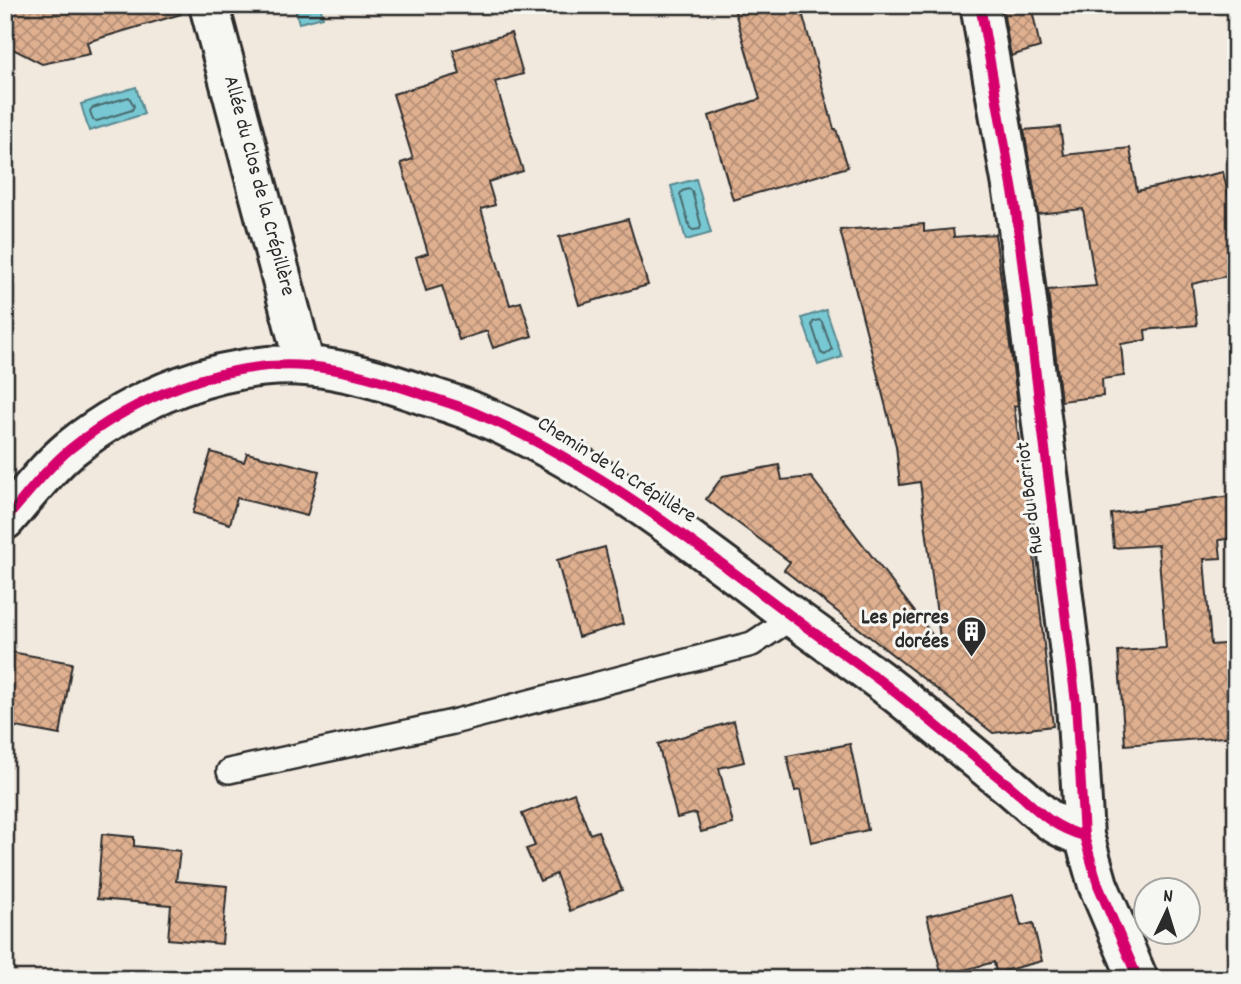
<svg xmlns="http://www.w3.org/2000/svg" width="1241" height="984" viewBox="0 0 1241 984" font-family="Dekko,sans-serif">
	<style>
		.water { fill: #78c8d3; stroke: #598990; stroke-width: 2 }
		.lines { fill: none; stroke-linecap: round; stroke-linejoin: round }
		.shore { stroke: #4a6a6e; stroke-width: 2 }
		.building { fill: url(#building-cross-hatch); stroke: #2b2b2b; stroke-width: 2 }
		.service-casing { stroke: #2b2b2b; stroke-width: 28 }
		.minor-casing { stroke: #2b2b2b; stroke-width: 44 }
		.service { stroke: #f6f6f2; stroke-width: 23 }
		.minor { stroke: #f6f6f2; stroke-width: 38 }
		.cycleway-casing { stroke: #f6f6f2; stroke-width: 15 }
		.cycleway { stroke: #d6006c; stroke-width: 10 }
		.labels { text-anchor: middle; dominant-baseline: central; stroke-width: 6; stroke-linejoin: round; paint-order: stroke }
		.street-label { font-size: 21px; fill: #2b2b2b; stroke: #f6f6f2 }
		.poi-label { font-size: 21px; font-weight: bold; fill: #2b2b2b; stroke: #f6f6f2; text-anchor: end }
	</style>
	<defs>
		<pattern id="building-cross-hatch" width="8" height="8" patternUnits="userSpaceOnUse" patternTransform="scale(1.75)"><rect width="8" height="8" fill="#dfb090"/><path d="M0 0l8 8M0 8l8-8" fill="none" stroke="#b58f76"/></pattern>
	</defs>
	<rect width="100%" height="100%" fill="#f1e8de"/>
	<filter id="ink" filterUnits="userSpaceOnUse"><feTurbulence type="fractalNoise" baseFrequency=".0143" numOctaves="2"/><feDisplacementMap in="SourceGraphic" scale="14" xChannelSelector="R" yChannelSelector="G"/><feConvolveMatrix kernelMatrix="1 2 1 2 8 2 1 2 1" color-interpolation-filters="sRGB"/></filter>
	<g filter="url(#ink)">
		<path class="water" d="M294,5h26l3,12 -24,6z
			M136,87l8,27 -55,17 -8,-27z
			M696,179l15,54 -25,7 -15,-54z
			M826,310l16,47 -24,8 -16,-47z"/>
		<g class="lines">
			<path class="shore" d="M129,97l5,9 -2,4 -35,11 -4,-1 -3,-9 2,-3z
				M689,189l3,2 9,34 -1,4 -7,1 -3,-2 -10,-34 2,-3z
				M819,320l3,2 10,28 -7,5 -4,-2 -9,-28 1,-3z"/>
		</g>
		<path class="building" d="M5,5h174l2,9 -94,28 3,12 -48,10 -37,-19z
			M733,5h67l34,124h2l12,38 -115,33 -24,-84 51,-17z
			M1002,5h29l9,42 -29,9z
			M511,33l12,41 -28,8 28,89 -35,11 7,23 -14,4 29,96 11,-3 11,34 -39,12 -6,-17 -28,9 -17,-54 -16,5 -10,-34 12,-4 -27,-90 12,-4 -20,-65 67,-20 -7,-24z
			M1060,127l4,28 66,-7 7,43 86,-19 13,56v46l-44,10 5,41 -52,5 1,10 -25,4 3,32 -22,3 1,17 -42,5 -13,-111 48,-4 -13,-77 -45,5 -14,-84z
			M628,219l20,66 -69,20 -20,-68z
			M924,224v8l29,-3 1,8 41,-3 23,171 -4,1 17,122 22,198 -60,7 -209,-163 6,-8 -84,-63 17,-23 56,-11 3,15 29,-3 130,169 -21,-164 -20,3 -4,-39 -56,-216z
			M211,452l33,10 3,-9 72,18 -12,45 -70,-18 -7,26 -37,-11z
			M1236,495v43l-17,2 2,18 -17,1 7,86 25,-2v93l-111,9 -7,-94 48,-3 -8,-103 -44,3 -3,-34z
			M605,547l18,77 -45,13 -21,-77z
			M11,652l61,11 -12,72 -55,-10v-34z
			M734,721l10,41 -25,6 14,56 -32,8 -5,-19 -19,5 -19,-74z
			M850,744l18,86 -57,12 -11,-52 -5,1 -8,-35z
			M574,793l16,41 8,-3 24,59 -52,21 -14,-37 -16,7 -14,-32 9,-3 -13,-32z
			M102,834l32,3v9l46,5 -4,30 51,5 -5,58 -54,-5 3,-34 -74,-6z
			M1013,895l8,31 12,-3 9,38 -46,12 -2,-11 -52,14 -15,-60z"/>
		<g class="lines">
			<defs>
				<path id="service" d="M229,771l224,-49 299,-78 41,-27"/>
				<path id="minor" d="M209,5l96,361
					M980,5l35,198 61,500 8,133 14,49 40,94
					M5,520c21,-24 41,-51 65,-71 63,-51 154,-89 236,-83 41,3 80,16 118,29 18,6 37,11 54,19 116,49 216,129 316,204 31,23 63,45 93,68 40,31 79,65 119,97 29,23 40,42 78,53"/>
			</defs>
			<use href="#service" class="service-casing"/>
			<use href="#minor" class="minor-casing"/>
			<use href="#service" class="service"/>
			<use href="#minor" class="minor"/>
			<defs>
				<path id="cycleway" d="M980,5l35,198 61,500 8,133 14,49 40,94
					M5,520c21,-24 41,-51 65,-71 63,-51 154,-89 236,-83 41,3 80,16 118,29 18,6 37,11 54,19 116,49 216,129 316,204 31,23 63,45 93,68 40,31 79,65 119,97 29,23 40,42 78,53"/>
			</defs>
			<use href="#cycleway" class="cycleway-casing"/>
			<use href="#cycleway" class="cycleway"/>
		</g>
	</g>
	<defs>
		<symbol id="building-pin" viewBox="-11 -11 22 30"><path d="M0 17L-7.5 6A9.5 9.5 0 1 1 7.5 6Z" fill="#2b2b2b" stroke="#f6f6f2"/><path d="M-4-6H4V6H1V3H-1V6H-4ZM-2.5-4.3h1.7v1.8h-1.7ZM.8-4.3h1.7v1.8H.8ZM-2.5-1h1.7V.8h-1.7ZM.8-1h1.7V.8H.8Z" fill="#fff"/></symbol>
	</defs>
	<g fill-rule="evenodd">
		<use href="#building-pin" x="954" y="614" width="35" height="47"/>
	</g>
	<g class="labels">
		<g class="street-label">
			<text transform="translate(258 186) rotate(75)">Allée du Clos de la Crépillère</text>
			<text transform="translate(616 471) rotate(32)">Chemin de la Crépillère</text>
			<text transform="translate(1031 498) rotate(-97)">Rue du Barriot</text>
		</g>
		<g class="poi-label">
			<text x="949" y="619">Les pierres<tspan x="949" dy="24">dorées</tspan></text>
		</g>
	</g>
	<rect width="1241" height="984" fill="none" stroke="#f6f6f2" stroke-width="28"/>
	<rect x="14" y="14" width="1213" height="956" fill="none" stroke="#2b2b2b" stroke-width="2.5" filter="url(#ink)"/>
	<g transform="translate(1167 911) rotate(4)"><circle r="33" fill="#f6f6f2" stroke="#a5a5a2" stroke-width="2"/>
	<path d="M0-5L12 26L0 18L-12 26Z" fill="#2b2b2b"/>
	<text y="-10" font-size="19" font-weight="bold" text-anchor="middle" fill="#2b2b2b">N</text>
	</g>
</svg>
